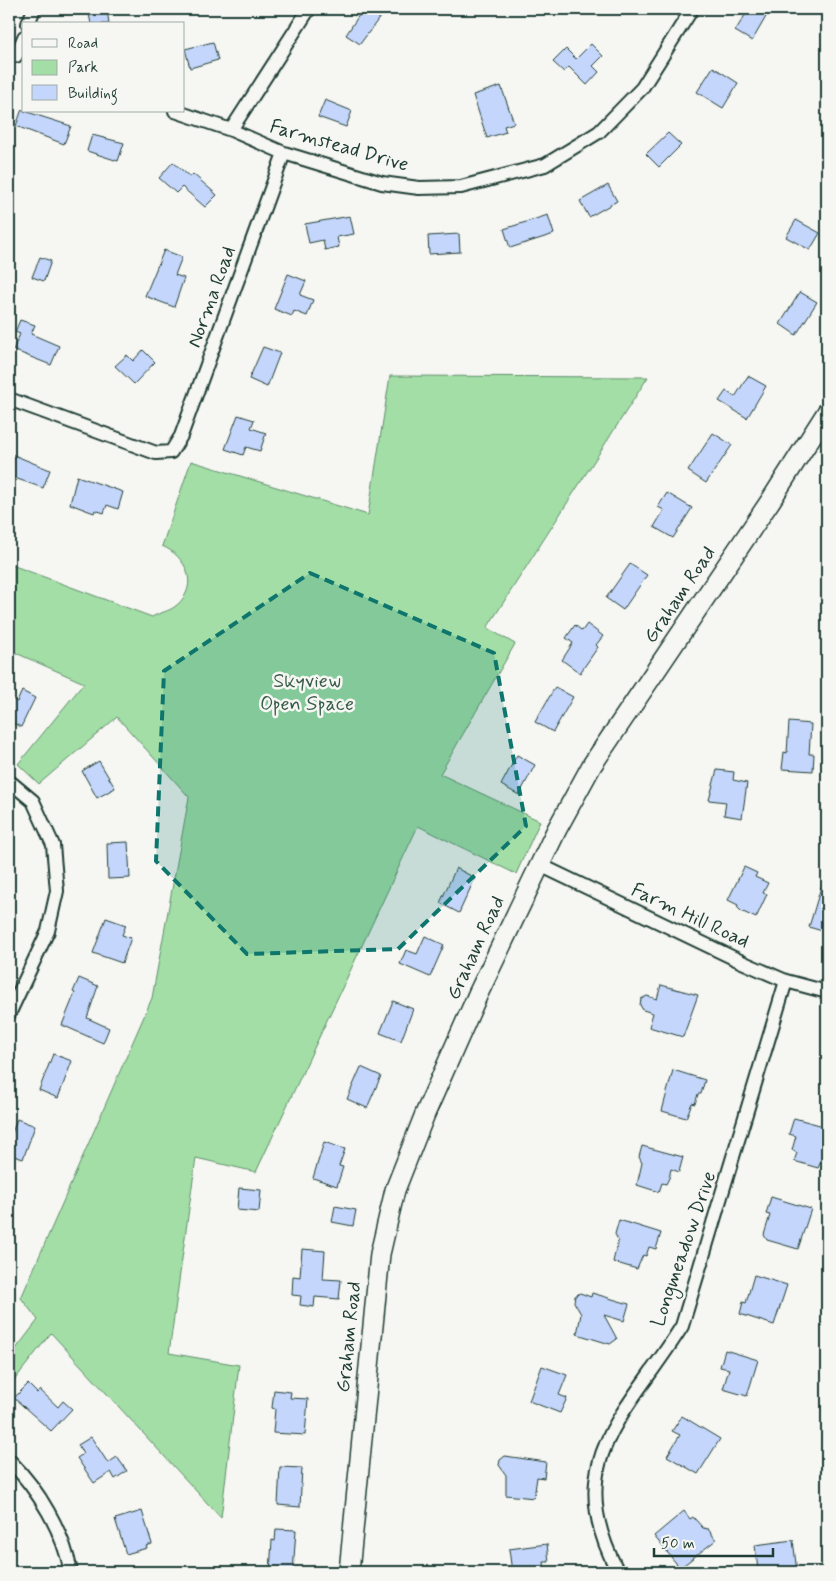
<svg xmlns="http://www.w3.org/2000/svg" width="836" height="1581" viewBox="0 0 836 1581" font-family="Mynerve,sans-serif">
	<style>
		.green { fill: #a2dea5; stroke: #608e6c }
		.building { fill: #c5d6fc; stroke: #1f3d34 }
		.lines { fill: none; stroke-linecap: round; stroke-linejoin: round }
		.street-casing { stroke: #1f3d34; stroke-width: 16 }
		.secondary-casing { stroke: #1f3d34; stroke-width: 22 }
		.street { stroke: #f6f6f2; stroke-width: 12 }
		.secondary { stroke: #f6f6f2; stroke-width: 19 }
		.marked { fill: #0f766e; fill-opacity: 0.2; stroke: #0f766e; stroke-width: 4; stroke-dasharray: 10 6; stroke-linejoin: round }
		.labels { text-anchor: middle; dominant-baseline: central; stroke-width: 5; stroke-linejoin: round; paint-order: stroke }
		.street-label { font-size: 20px; fill: #1f3d34; stroke: #f6f6f2 }
		.park-label { font-size: 20px; fill: #395d4b; stroke: #f6f6f2 }
	</style>
	<rect width="100%" height="100%" fill="#f6f6f2"/>
	<filter id="ink" filterUnits="userSpaceOnUse"><feTurbulence type="fractalNoise" baseFrequency=".02" numOctaves="2"/><feDisplacementMap in="SourceGraphic" scale="10" xChannelSelector="R" yChannelSelector="G"/><feConvolveMatrix kernelMatrix="1 2 1 2 8 2 1 2 1" color-interpolation-filters="sRGB"/></filter>
	<g filter="url(#ink)">
		<path class="green" d="M390,376l258,1 -161,251 28,16 -75,130 100,47 -24,53 -98,-48 -162,346 -60,-14 -27,195 70,12 -18,153 -170,-185 -42,54v-29l29,-38 -17,-22 131,-300 37,-201 -72,-80 -78,67 -21,-20 66,-81 -75,-33v-86l143,53c8,-5 17,-5 25,-12 23,-20 9,-49 -15,-59l29,-85 177,54z"/>
		<path class="building" d="M88,9h19l2,15h-18z
			M363,9h23l-26,35 -14,-9z
			M749,9h8l10,6 -15,26 -17,-10z
			M213,42l5,18 -28,8 -5,-19z
			M591,44l12,12 -10,10 6,6 -12,13 -18,-18 -5,5 -11,-10 13,-13 10,10z
			M713,67l25,16 -15,25 -26,-16z
			M501,86l13,37 -10,3 2,6 -19,6 -14,-43z
			M325,100l27,11 -6,16 -28,-10z
			M22,109l2,2 47,15 -7,18 -48,-18z
			M668,133l13,12 -22,22 -13,-13z
			M92,135l32,8 -6,18 -31,-10z
			M173,162l17,15 3,-3 24,21 -12,12 -23,-20 -6,6 -17,-15z
			M608,185l9,16 -28,16 -9,-16z
			M548,215l6,19 -44,14 -6,-19z
			M350,216l4,18 -17,3 2,10 -14,3 -2,-10 -14,3 -4,-19z
			M796,220l24,13 -10,17 -24,-13z
			M459,234l1,18 -31,2 -1,-18z
			M164,250l18,7 -7,18 9,3 -10,29 -29,-11z
			M40,257l11,4 -7,20 -12,-4z
			M288,274l18,7 -6,14 13,5 -6,16 -13,-5 -2,5 -18,-7z
			M800,292l17,10 -21,33 -16,-11z
			M20,320l15,5 -4,9 28,12 -8,19 -38,-15 7,-16 -5,-2z
			M263,347l17,6 -13,34 -18,-8z
			M143,350l12,12 -21,22 -19,-18 12,-11 6,6z
			M748,376l18,10 -19,32 -28,-17 7,-10 9,6z
			M238,415l16,5 -3,8 15,5 -6,18 -14,-4 -3,8 -18,-6z
			M713,433l19,12 -26,38 -18,-12z
			M9,453l41,17 -7,18 -34,-12z
			M77,476l46,16 -5,17 -11,-4 -3,8 -9,-3 -1,3 -24,-9z
			M667,493l25,15 -19,30 -19,-11 10,-17 -6,-3z
			M630,564l17,11 -24,35 -17,-12z
			M587,624l16,12 -7,9 2,2 -18,26 -18,-13 11,-17 -7,-5 9,-13 7,6z
			M555,687l18,10 -20,35 -18,-10z
			M22,691l13,7 -14,29 -12,-6v-24l8,5z
			M789,722l22,2 -2,30h5l-1,17 -31,-2 2,-17 3,1z
			M517,755l18,10 -16,30 -18,-10z
			M99,761l16,27 -18,10 -15,-27z
			M717,770l17,2 -1,8 14,3 -5,35 -18,-3 2,-13 -17,-2z
			M128,842l2,36 -22,1 -1,-36z
			M744,867l13,6 -2,4 13,6 -5,10 4,1 -11,24 -15,-7 -4,-4 1,-2 -10,-5z
			M456,868l19,10 -16,35 -19,-10z
			M824,877h3v49l-4,-1 -1,6 -13,-4z
			M106,918l20,7 -4,10 9,3 -9,25 -29,-10z
			M425,936l19,9 -14,32 -30,-13 6,-14 11,4z
			M79,978l19,8 -11,32 22,10 -6,15 -41,-18 13,-32 -2,-1z
			M661,985l37,10 -15,42 -34,-10 4,-14 -10,-3 -3,-5 1,-6 6,-3 10,3z
			M393,1001l20,8 -12,32 -21,-8z
			M53,1054l19,7 -14,37 -19,-8z
			M361,1067l20,9 -14,32 -20,-9z
			M673,1070l32,10 -4,14h-3l-3,10 -3,-1 -6,15 -24,-7z
			M794,1118l33,9v31l-4,-2 -5,12 -24,-7 3,-8 -5,-3 4,-14 -7,-2z
			M17,1119l18,7 -12,33 -14,-5v-13z
			M324,1142l21,7 -6,17 4,1 -6,19 -24,-8z
			M642,1146l41,11 -4,15 -8,-3 -2,9 -3,6 -4,-1 -3,9 -22,-7 5,-22 -3,-6z
			M239,1188l22,2 -2,22 -22,-2z
			M771,1197l40,12 -13,40 -31,-9 -3,-5 6,-20 -4,-1z
			M335,1206l21,4 -3,16 -21,-4z
			M619,1220l42,13 -5,16 -7,-2 -3,9 -3,-1 -6,14 -24,-7 5,-22 -3,-6z
			M302,1249l23,2 -2,28 18,1 -2,19 -24,-2 -1,10 -14,-2 1,-9 -9,-1 1,-19 7,1z
			M754,1275l33,10 -13,40 -34,-11 3,-12 3,1z
			M580,1293l11,4 1,-4 37,11 -5,17 -20,-6 13,24 -7,5 -33,-10 4,-20 -7,-12 1,-6z
			M725,1350l33,10 -11,36 -24,-7 6,-20 -9,-2z
			M542,1366l25,9 -8,20 8,3 -7,15 -31,-12z
			M28,1384l9,9 3,-3 18,17 5,-6 9,8 -21,22 -37,-33z
			M274,1390l17,2 -1,6 18,1 -3,36 -32,-2 2,-24 -3,-1z
			M682,1416l38,23 -22,35 -31,-18 13,-21 -8,-4z
			M91,1437l17,26 9,-6 10,14 -12,8 -4,-7 -17,11 -17,-25 6,-4 -5,-9z
			M505,1456l41,6 -2,16 -7,-1 -3,21 -28,-3v-20l-7,-10 1,-5z
			M280,1467l22,1 -2,39 -22,-2z
			M142,1511l10,33 -6,2 1,2 -21,6 -11,-35z
			M684,1511l6,8 3,-2 10,11 5,1 8,11 -36,28 -26,-32z
			M276,1529l20,1 -3,42h-23l2,-32 3,1z
			M793,1540l4,32 -39,-2 -3,-25z
			M547,1544l2,18h-5l1,10h-33l-3,-23z"/>
		<g class="lines">
			<defs>
				<path id="street" d="M28,24l6,-15
					M16,56l8,-19
					M175,111l56,19 53,23 98,30 37,5 42,-1 84,-22 54,-33 43,-44 50,-79
					M231,130l78,-121
					M9,399l147,54 15,-1 10,-16 103,-283
					M9,781l24,20 20,44 4,46 -9,40 -39,83
					M540,865l202,97 44,19 41,11
					M9,1460c30,30 54,71 62,112
					M618,1572c-59,-112 10,-158 64,-246l104,-345"/>
				<path id="secondary" d="M349,1572l31,-318 15,-64 30,-76 53,-120 79,-165 35,-64 179,-265 56,-88"/>
			</defs>
			<use href="#street" class="street-casing"/>
			<use href="#secondary" class="secondary-casing"/>
			<use href="#street" class="street"/>
			<use href="#secondary" class="secondary"/>
		</g>
	</g>
	<path class="marked" d="M310,573l184,80 32,173 -128,123 -151,5 -91,-93 8,-190z"/>
	<g class="labels">
		<g class="street-label">
			<text transform="translate(339 146) rotate(16)">Farmstead Drive</text>
			<text transform="translate(212 297) rotate(-70)">Norma Road</text>
			<text transform="translate(680 595) rotate(-56)">Graham Road</text>
			<text transform="translate(690 916) rotate(25)">Farm Hill Road</text>
			<text transform="translate(476 948) rotate(-65)">Graham Road</text>
			<text transform="translate(684 1249) rotate(-71)">Longmeadow Drive</text>
			<text transform="translate(349 1337) rotate(-84)">Graham Road</text>
		</g>
		<g class="park-label">
			<text x="307" y="681">Skyview<tspan x="307" dy="23">Open Space</tspan></text>
		</g>
	</g>
	<rect width="836" height="1581" fill="none" stroke="#f6f6f2" stroke-width="30"/>
	<rect x="15" y="15" width="806" height="1551" fill="none" stroke="#1f3d34" stroke-width="2" filter="url(#ink)"/>
	<rect x="22" y="22" width="162" height="90" fill="#f6f6f2" stroke="#a0aca6"/>
	<rect x="32" y="39" width="25" height="8" fill="#f6f6f2" stroke="#a0aca6"/>
	<text x="68" y="48" font-size="15" fill="#1f3d34">Road</text>
	<rect x="32" y="60" width="25" height="15" fill="#a2dea5" stroke="#a0aca6"/>
	<text x="68" y="72" font-size="15" fill="#1f3d34">Park</text>
	<rect x="32" y="85" width="25" height="15" fill="#c5d6fc" stroke="#a0aca6"/>
	<text x="68" y="98" font-size="15" fill="#1f3d34">Building</text>
	<path d="M654 1548v8h119v-8" fill="none" stroke="#1f3d34" stroke-width="2.5"/>
	<text x="661" y="1548" font-size="15" fill="#1f3d34" stroke="#f6f6f2" stroke-width="4" paint-order="stroke">50 m</text>
</svg>
